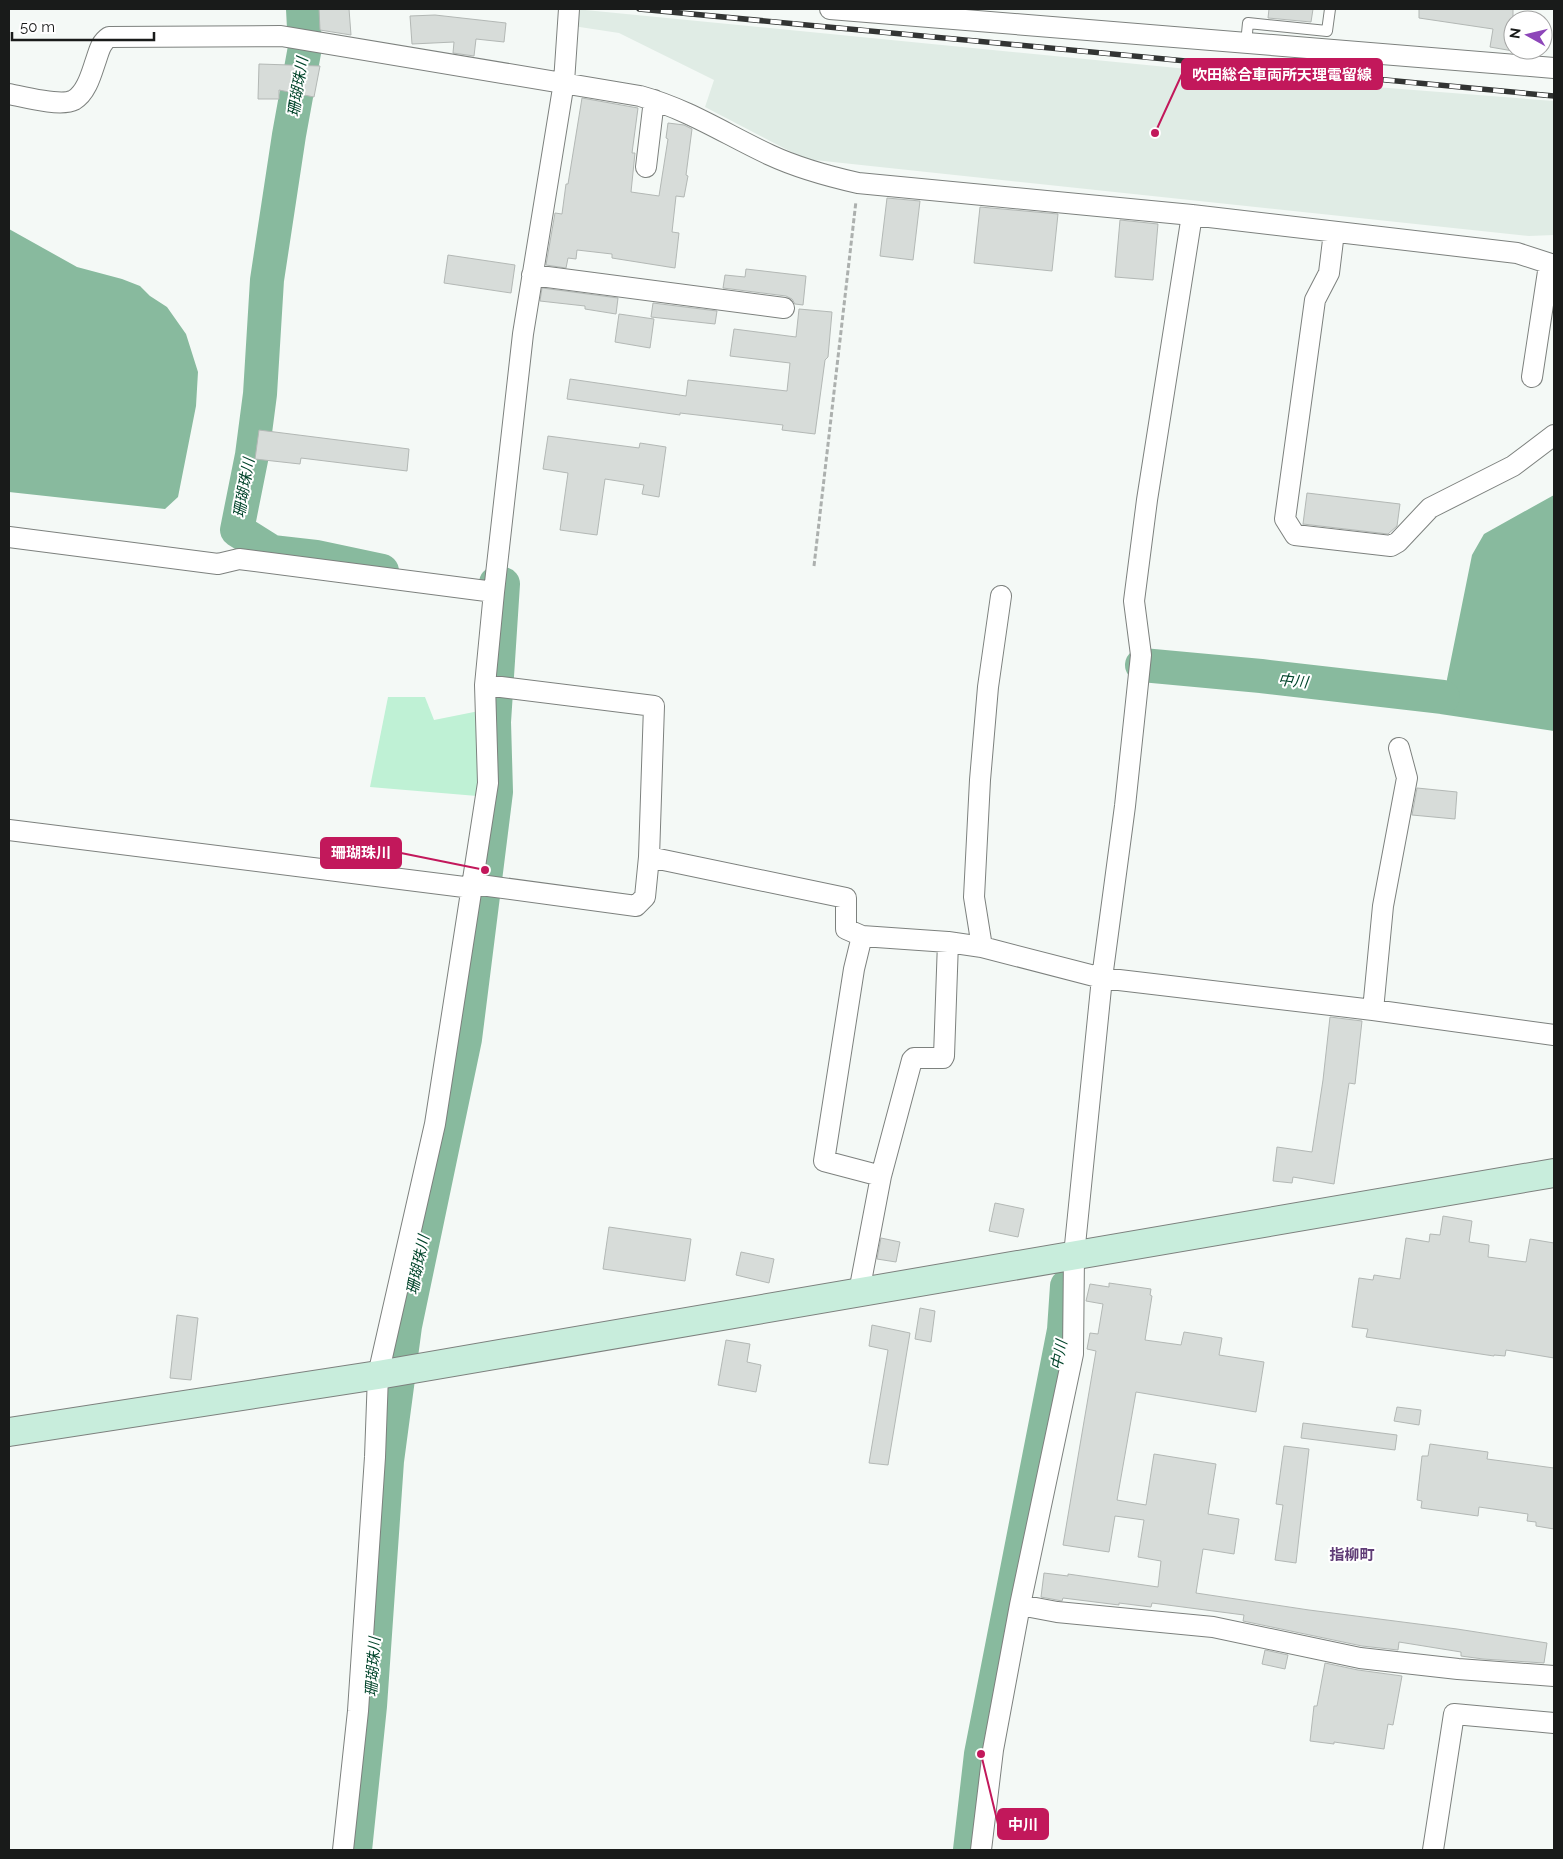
<svg xmlns="http://www.w3.org/2000/svg" width="1563" height="1859" viewBox="0 0 1563 1859" font-family="Raleway,'Noto Sans JP',sans-serif">
	<style>
		.built { fill: #e0ece5 }
		.green { fill: #bff1d5 }
		.water { fill: #88ba9e }
		.lines { fill: none; stroke-linecap: round; stroke-linejoin: round }
		.river { stroke: #88ba9e; stroke-width: 34 }
		.building { fill: #d7dcd9; stroke: #b3b8b5 }
		.lane-casing { stroke: #7d817e; stroke-width: 12 }
		.street-casing { stroke: #7d817e; stroke-width: 22 }
		.secondary-casing { stroke: #7d817e; stroke-width: 30 }
		.path { stroke: #acb0ae; stroke-width: 3; stroke-dasharray: 5 2.5; stroke-linecap: butt }
		.lane { stroke: #fff; stroke-width: 10 }
		.street { stroke: #fff; stroke-width: 20 }
		.secondary { stroke: #c8eddc; stroke-width: 28 }
		.rail-casing { stroke: #323433; stroke-width: 5.5 }
		.rail { stroke: #fff; stroke-width: 4; stroke-dasharray: 11; stroke-linecap: butt }
		.labels { text-anchor: middle; dominant-baseline: central; stroke-width: 4; stroke-linejoin: round; paint-order: stroke }
		.water-label { font-size: 15px; font-style: italic; fill: #02452b; stroke: #fff }
		.neighbourhood-label { font-size: 15px; font-weight: bold; fill: #5f3c76; stroke: #fff }
		.leader { fill: none; stroke: #c2185b; stroke-width: 2 }
		.callout-dot { fill: #c2185b; stroke: #fff; stroke-width: 2 }
		.callout { fill: #c2185b; stroke: #c2185b; stroke-width: 2 }
		.callout-label { font-size: 15px; text-anchor: middle; font-weight: bold; fill: #fff }
	</style>
	<rect width="100%" height="100%" fill="#f4f9f6"/>
	<path class="built" d="M575,9l775,76 204,16v134l-25,1 -724,-77 -100,-52 9,-27 -95,-47 -46,-7z"/>
	<path class="green" d="M388,697h37l9,23 45,-9 3,61 -5,24 -107,-9z"/>
	<path class="water" d="M9,229l68,38 45,12 18,7 10,10 17,11 19,27 12,38 -2,34 -18,91 -13,12 -156,-17z
		M1554,495v236l-114,-17 32,-159 12,-21z"/>
	<g class="lines">
		<path class="river" d="M303,9l2,38 -16,88 -22,145 -7,114 -8,61 -15,75 35,22 44,5 66,14
			M1142,665l119,11 182,21
			M355,1850l15,-144 17,-245 18,-135 60,-287 31,-247 -2,-70 9,-138 -7,-1
			M970,1850l11,-96 83,-424 3,-44"/>
	</g>
	<path class="building" d="M319,9h30l2,26 -31,-5z
		M1269,9h44l-2,13 -43,-4z
		M1419,9h94v42l-23,-4 3,-18 -74,-11z
		M435,15l71,8 -2,19 -28,-3 -2,17 -21,-3 1,-11 -42,2 -2,-28z
		M259,64l61,2 -6,31 -35,-7v9h-21z
		M582,98l56,10 -6,45h3l-4,39 28,4 9,-57 -2,-1 2,-15 16,2 8,4 -6,46 2,1 -4,21 -8,-1 -4,36 7,1 -4,35 -63,-10v-4l-35,-4 -1,9 -8,-1 -2,10 -20,-3 9,-52 7,1 4,-30h2z
		M887,198l33,3 -7,59 -33,-4z
		M980,207l78,7 -6,57 -78,-8z
		M1120,220l38,4 -5,56 -38,-3z
		M448,255l67,10 -4,28 -67,-10z
		M746,269l60,7 -3,29 -8,-1 -3,-5 -6,-3 -63,-8 2,-13 20,2z
		M542,288l76,10 -2,16 -31,-5v-3l-45,-5z
		M653,303l64,8 -2,13 -64,-7z
		M799,309l33,3 -4,45 -3,3 -10,74 -33,-4 1,-5 -103,-12v2l-113,-16 3,-20 116,17 2,-16 99,11 3,-28 -60,-7 4,-27 62,8z
		M619,314l35,5 -4,29 -35,-6z
		M259,430l150,19 -2,22 -106,-13 -1,6 -45,-5z
		M548,436l91,12 1,-5 26,4 -7,50 -17,-3 2,-9 -39,-6 -8,56 -37,-5 8,-57 -25,-4z
		M1307,493l93,11 -3,22 -9,8 -85,-10z
		M1417,788l40,4 -2,27 -43,-4z
		M1330,1017l32,4 -7,63 -6,-1 -15,101 -41,-7 -1,6 -19,-2 4,-34 35,5 11,-72z
		M995,1203l29,6 -6,28 -29,-6z
		M1443,1216l29,5 -3,21 20,3 -1,12 38,5 4,-23 24,4v115l-48,-8 -1,6 -11,-1v1l-128,-19 2,-8 -16,-2 7,-49 14,2 1,-5 26,4 6,-41 23,4 1,-8 10,1z
		M609,1227l82,12 -6,42 -82,-12z
		M881,1238l19,4 -4,20 -19,-3z
		M741,1252l33,7 -5,24 -33,-8z
		M1109,1283l42,6 -1,6 2,1 -7,44 36,5 3,-13 38,6 -3,17 45,7 -8,50 -120,-20 -19,108 29,5 8,-51 62,10 -8,50 31,5 -5,35 -31,-5 -7,44 113,17 148,19 90,14 -3,20 -61,-4 -22,-3v-4l-62,-10 -1,8 -36,-4 -119,-25 1,-6 -92,-12 -1,4 -32,-4v2l-56,-7 -1,3 -21,-4 3,-24 24,3v-2l90,13 3,-26 -23,-4 6,-37 -29,-4 -6,36 -46,-7 33,-194 -9,-2 3,-16 8,1 5,-30 -17,-3 4,-17 19,3z
		M920,1308l15,3 -4,31 -16,-3z
		M177,1315l21,3 -7,62 -21,-2z
		M872,1325l38,8 -22,132 -19,-2 19,-113 -19,-4z
		M726,1340l24,4 -3,18 14,3 -5,27 -38,-7z
		M1397,1407l24,3 -2,15 -25,-4z
		M1303,1423l94,12 -2,15 -94,-12z
		M1430,1444l58,8 -1,7 67,9v61l-18,-3v-4l-9,-1 1,-7 -49,-7 -1,9 -57,-8 1,-7 -5,-1 5,-44h6z
		M1284,1446l25,3 -13,114 -21,-3 8,-55 -7,-1z
		M1265,1650l23,5 -3,14 -23,-5z
		M1325,1663l33,7 44,6 -9,49 -5,-1 -4,25 -50,-7v2l-24,-3 4,-35h3z"/>
	<g class="lines">
		<defs>
			<path id="lane" d="M1246,43l2,-20 79,8 3,-22"/>
			<path id="street" d="M830,9l724,59
				M9,94c15,3 52,13 65,6 12,-7 17,-25 21,-37 4,-11 5,-20 14,-26l172,-1 359,60c50,14 85,38 130,59 28,13 57,21 88,28l334,32 325,38 37,12
				M646,167l8,-67
				M1334,232l-5,41 -14,27 -30,219 10,16 96,11 7,-4 32,-34 83,-42 41,-31
				M532,275l252,33
				M1532,377l17,-112
				M9,537l209,27 21,-5 255,33
				M9,830l463,58
				M649,857l197,41v31l16,7 86,6 34,5 120,31 271,32 181,25
				M473,884l163,22 9,-9 4,-40 5,-151 -169,-21
				M862,936l-8,33 -30,192 57,15
				M982,947l-8,-50 6,-117 8,-93 13,-91
				M1373,1010l10,-104 24,-128 -8,-30
				M859,1292l22,-116 31,-116 2,-2h29l1,-2 4,-114
				M1020,1605l37,7 156,15 147,31 98,11 96,7
				M343,1850l15,-139 17,-254 3,-82 57,-251 53,-341 -3,-98 9,-93 29,-258 41,-252 5,-73
				M981,1850l12,-100 27,-145 53,-251 1,-99 28,-277 23,-172 16,-151 -7,-54 13,-101 45,-285
				M1433,1850l21,-136 100,9"/>
			<path id="secondary" d="M9,1432l369,-57 1176,-202"/>
		</defs>
		<use href="#lane" class="lane-casing"/>
		<use href="#street" class="street-casing"/>
		<use href="#secondary" class="secondary-casing"/>
		<path class="path" d="M814,566l42,-365"/>
		<use href="#lane" class="lane"/>
		<use href="#street" class="street"/>
		<use href="#secondary" class="secondary"/>
		<defs>
			<path id="rail" d="M639,9l915,87"/>
		</defs>
		<use href="#rail" class="rail-casing"/>
		<use href="#rail" class="rail"/>
	</g>
	<g class="labels">
		<g class="water-label">
			<text transform="translate(298 87) rotate(-81)">珊瑚珠川</text>
			<text transform="translate(244 488) rotate(-80)">珊瑚珠川</text>
			<text transform="translate(1293 681) rotate(6)">中川</text>
			<text transform="translate(418 1265) rotate(-78)">珊瑚珠川</text>
			<text transform="translate(1059 1355) rotate(-79)">中川</text>
			<text transform="translate(373 1667) rotate(-86)">珊瑚珠川</text>
		</g>
		<g class="neighbourhood-label">
			<text x="1352" y="1555">指柳町</text>
		</g>
	</g>
	<path class="leader" d="M1155 133L1182 74M485 870L401 853M981 1754L998 1824"/>
	<g class="callout-dot">
		<circle cx="1155" cy="133" r="5"/>
		<circle cx="485" cy="870" r="5"/>
		<circle cx="981" cy="1754" r="5"/>
	</g>
	<g class="callout">
		<rect x="1182" y="59" width="200" height="30" rx="5"/>
		<rect x="321" y="838" width="80" height="30" rx="5"/>
		<rect x="998" y="1809" width="50" height="30" rx="5"/>
	</g>
	<g class="callout-label">
		<text x="1282" y="80">吹田総合車両所天理電留線</text>
		<text x="361" y="858">珊瑚珠川</text>
		<text x="1023" y="1830">中川</text>
	</g>
	<rect width="1563" height="1859" fill="none" stroke="#191b1a" stroke-width="20"/>
	<g transform="translate(1528 35) rotate(278)"><circle r="24" fill="#ffffff" stroke="#a3a4a3"/>
	<path d="M0-4L9 19L0 12L-9 19Z" fill="#8d46b9"/>
	<text y="-8" font-size="14" font-weight="bold" text-anchor="middle" fill="#191b1a">N</text>
	</g>
	<path d="M12 32v8h142v-8" fill="none" stroke="#191b1a" stroke-width="2.5"/>
	<text x="20" y="32" font-size="15" fill="#191b1a" stroke="#ffffff" stroke-width="4" paint-order="stroke">50 m</text>
</svg>
